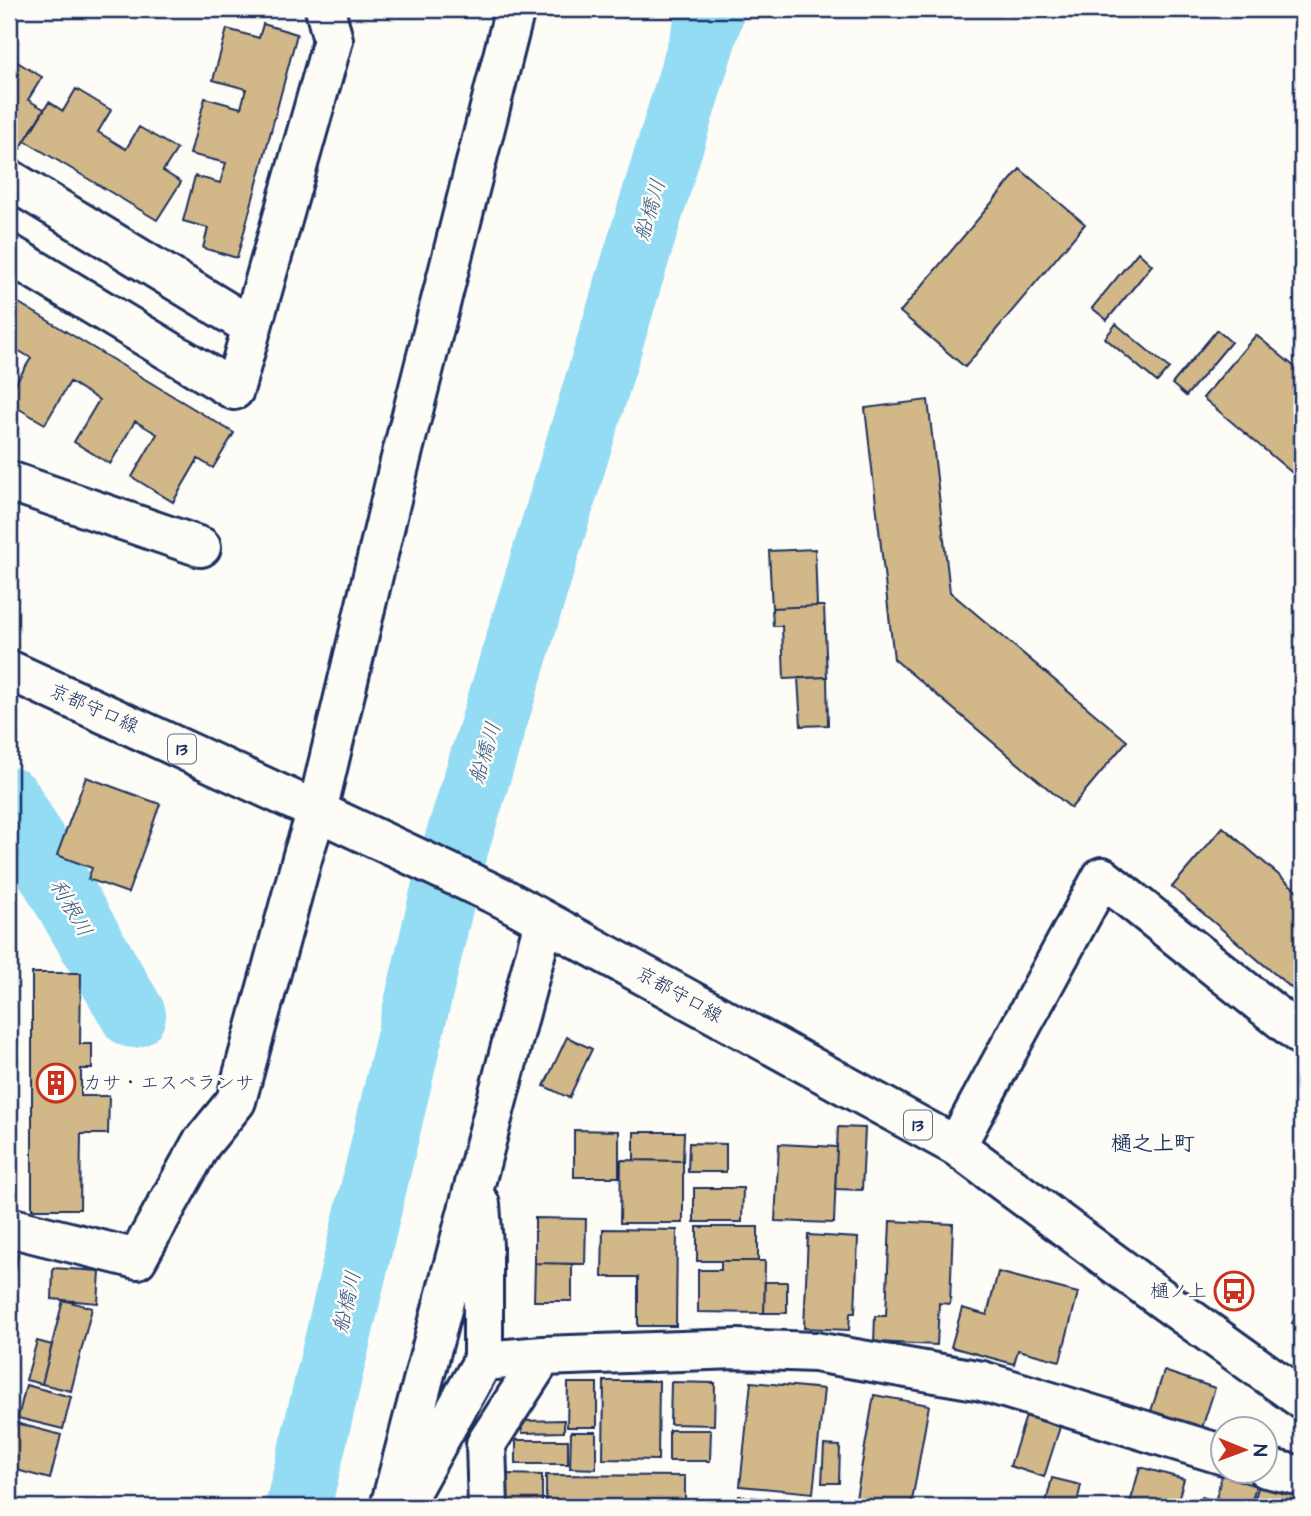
<svg xmlns="http://www.w3.org/2000/svg" width="1311" height="1516" viewBox="0 0 1311 1516" font-family="'Architects Daughter','Klee One',sans-serif">
	<style>
		.lines { fill: none; stroke-linecap: round; stroke-linejoin: round }
		.river { stroke: #93dcf4; stroke-width: 66 }
		.building { fill: #d2b888; stroke: #1b2f5e; stroke-width: 2 }
		.minor-casing { stroke: #1b2f5e; stroke-width: 44 }
		.major-casing { stroke: #1b2f5e; stroke-width: 44 }
		.minor { stroke: #fdfcf7; stroke-width: 38 }
		.major { stroke: #fdfcf7; stroke-width: 38 }
		.labels { text-anchor: middle; dominant-baseline: central; stroke-width: 5; stroke-linejoin: round; paint-order: stroke }
		.shield { fill: #fdfcf7; stroke: #5f6c8c; stroke-width: 2 }
		.shield-label { font-size: 18px; font-weight: bold; fill: #1b2f5e }
		.street-label { font-size: 19px; fill: #1b2f5e; stroke: #fdfcf7 }
		.poi-label { font-size: 19px; fill: #1b2f5e; stroke: #fdfcf7; text-anchor: start }
		.water-label { font-size: 21px; font-style: italic; fill: #395a84; stroke: #fdfcf7 }
		.neighbourhood-label { font-size: 21px; font-weight: bold; fill: #1b2f5e; stroke: #fdfcf7 }
	</style>
	<rect width="100%" height="100%" fill="#fdfcf7"/>
	<filter id="ink" filterUnits="userSpaceOnUse"><feTurbulence type="fractalNoise" baseFrequency=".0143" numOctaves="2"/><feDisplacementMap in="SourceGraphic" scale="14" xChannelSelector="R" yChannelSelector="G"/><feConvolveMatrix kernelMatrix="1 2 1 2 8 2 1 2 1" color-interpolation-filters="sRGB"/></filter>
	<g filter="url(#ink)">
		<g class="lines">
			<path class="river" d="M9,800l124,215
				M298,1507l151,-638 263,-860"/>
		</g>
		<path class="building" d="M237,9h33l-2,8z
			M263,24l34,10 -60,224 -34,-10 5,-20 -25,-7 12,-45 25,7 6,-20 -36,-9 15,-56 36,10 5,-19 -33,-9 14,-51 32,9z
			M9,57l33,20 -14,23 16,9 -24,40 -11,-7z
			M76,89l35,21 -13,22 28,17 13,-22 38,22 -14,22 18,11 -24,38 -132,-79 24,-39 14,9z
			M1020,169l65,55 -120,143 -65,-55z
			M1138,252l14,13 -45,55 -15,-12z
			M9,297l225,136 -21,35 -15,-9 -25,43 -41,-25 25,-43 -22,-13 -25,43 -36,-22 25,-42 -29,-18 -25,42 -36,-21v-9l22,-36 -22,-13z
			M1116,324l53,44 -12,14 -52,-44z
			M1217,330l14,12 -45,54 -14,-12z
			M1256,335l46,38v108l-99,-83z
			M928,400l22,192 177,149 -56,67 -177,-149 -29,-251z
			M815,549l2,57 -45,2 -3,-57z
			M817,606h7l3,71 -43,2 -2,-53h-9l-1,-18z
			M827,677l1,48 -27,1 -3,-48z
			M86,777l74,27 -32,89 -40,-14 4,-11 -35,-13z
			M1223,827l79,68v102l-130,-110z
			M32,973h49l-1,71h12v25h-11v27h28l-1,38h-27l-1,75h-48z
			M567,1037l25,12 -23,49 -25,-12z
			M838,1127l27,1 -3,62 -27,-1z
			M574,1130l45,1v46h-45z
			M634,1132h50l-1,29 -49,-1z
			M689,1143l37,1v28h-38z
			M779,1144l58,3 -3,76 -59,-2z
			M621,1160l62,1v62h-63z
			M694,1188h49l-1,34h-48z
			M535,1218l51,1 -1,45 -50,-1z
			M890,1221l63,3 -3,80 -11,-1 -2,42 -63,-3 1,-26h11z
			M697,1227h61v34h-61z
			M603,1229l74,1 -1,96h-38v-49h-36z
			M808,1235l50,3 -3,75h-5l-1,17 -45,-2z
			M9,1252l9,2 -9,50z
			M721,1261h44l-1,52 -66,-1v-42h23z
			M535,1263l37,1v37h-38z
			M53,1268l47,3 -2,32 -46,-4z
			M998,1272l80,21 -18,68 -42,-11 -4,14 -63,-17 11,-39 25,7z
			M765,1282h22v31h-23z
			M63,1300l29,8 -21,83 -29,-7z
			M1302,1307v22l-10,-6z
			M37,1341l15,4 -10,39 -16,-4z
			M1164,1371l51,17 -13,40 -51,-17z
			M604,1381h55l-1,79 -55,-1z
			M671,1382l44,1 -1,42 -44,-1z
			M751,1382l73,7 -11,104 -73,-7z
			M568,1383h29v44h-30z
			M26,1385l45,12 -8,32 -45,-11z
			M874,1395l55,10 -18,102h-39l-17,-3z
			M1026,1416l34,11 -16,50 -34,-11z
			M564,1420v12l-42,1 -1,-12z
			M12,1422l49,13 -11,44 -41,-11v-35z
			M669,1430h42l-1,31h-41z
			M571,1432h25v37l-26,-1z
			M516,1440h52v24h-52z
			M824,1445l16,1 -1,37h-17z
			M1140,1467l44,12 -8,28h-47z
			M505,1474l37,1v32h-38z
			M546,1475l139,1v31h-139z
			M1222,1475l34,11 -6,21 -34,-9z
			M1052,1478l29,7 -5,22h-31z
			M1261,1479l41,12v16h-50z
			M739,1496l29,3 -1,8h-29z
			M1202,1497l36,10h-39z
			M772,1500l23,3v4h-23z
			M799,1501l23,4v2h-24z
			M713,1502l19,2v3h-20z"/>
		<g class="lines">
			<defs>
				<path id="minor" d="M9,179l243,148
					M9,254l225,136 99,-350 -8,-31
					M9,481l192,66
					M956,1146l146,-269 200,159
					M9,1227l128,32 64,-115 35,-43 67,-246 14,-44 81,-341 117,-461
					M483,1361l60,-5 194,-7 78,3 167,29 242,74
					M1266,1468l36,8
					M405,1501l78,-140v-115l-3,-42
					M390,1507l154,-586
					M488,1507l-2,-63 57,-88"/>
				<path id="major" d="M9,670l308,141 186,87 453,248 206,153 140,100"/>
			</defs>
			<use href="#minor" class="minor-casing"/>
			<use href="#major" class="major-casing"/>
			<use href="#minor" class="minor"/>
			<use href="#major" class="major"/>
		</g>
	</g>
	<defs>
		<symbol id="building-ring" viewBox="-11 -11 22 22"><circle r="9.5" fill="#fdfcf7" stroke="#c8321e" stroke-width="1.5"/><path d="M-4-6H4V6H1V3H-1V6H-4ZM-2.5-4.3h1.7v1.8h-1.7ZM.8-4.3h1.7v1.8H.8ZM-2.5-1h1.7V.8h-1.7ZM.8-1h1.7V.8H.8Z" fill="#c8321e"/></symbol>
		<symbol id="bus-ring" viewBox="-11 -11 22 22"><circle r="9.5" fill="#fdfcf7" stroke="#c8321e" stroke-width="1.5"/><path d="M-5-6H5V4H4V6H2V4H-2V6H-4V4H-5ZM-3.5-4V0h7V-4ZM-3.5 1.2v1.5H-2V1.2ZM2 1.2v1.5H3.5V1.2Z" fill="#c8321e"/></symbol>
	</defs>
	<g fill-rule="evenodd">
		<use href="#building-ring" x="34" y="1061" width="44" height="44"/>
		<use href="#bus-ring" x="1212" y="1269" width="44" height="44"/>
	</g>
	<g class="labels">
		<g class="shield">
			<rect x="168" y="734.5" width="28" height="29" rx="5"/>
			<rect x="904" y="1110.5" width="28" height="29" rx="5"/>
		</g>
		<g class="shield-label">
			<text x="182" y="749">13</text>
			<text x="918" y="1125">13</text>
		</g>
		<g class="street-label">
			<text transform="translate(94 709) rotate(24)">京都守口線</text>
			<text transform="translate(679 995) rotate(29)">京都守口線</text>
		</g>
		<g class="poi-label">
			<text x="83" y="1083">カサ・エスペランサ</text>
			<text x="1207" y="1291" text-anchor="end">樋ノ上</text>
		</g>
		<g class="water-label">
			<text transform="translate(650 210) rotate(-73)">船橋川</text>
			<text transform="translate(485 753) rotate(-73)">船橋川</text>
			<text transform="translate(71 908) rotate(60)">利根川</text>
			<text transform="translate(347 1302) rotate(-77)">船橋川</text>
		</g>
		<g class="neighbourhood-label">
			<text x="1153" y="1143">樋之上町</text>
		</g>
	</g>
	<rect width="1311" height="1516" fill="none" stroke="#fdfcf7" stroke-width="35"/>
	<rect x="18" y="18" width="1276" height="1481" fill="none" stroke="#1b2f5e" stroke-width="2.5" filter="url(#ink)"/>
	<g transform="translate(1244 1450) rotate(91)"><circle r="33" fill="#fdfcf7" stroke="#a3aaba" stroke-width="2"/>
	<path d="M0-5L12 26L0 18L-12 26Z" fill="#c8321e"/>
	<text y="-10" font-size="19" font-weight="bold" text-anchor="middle" fill="#1b2f5e">N</text>
	</g>
</svg>
